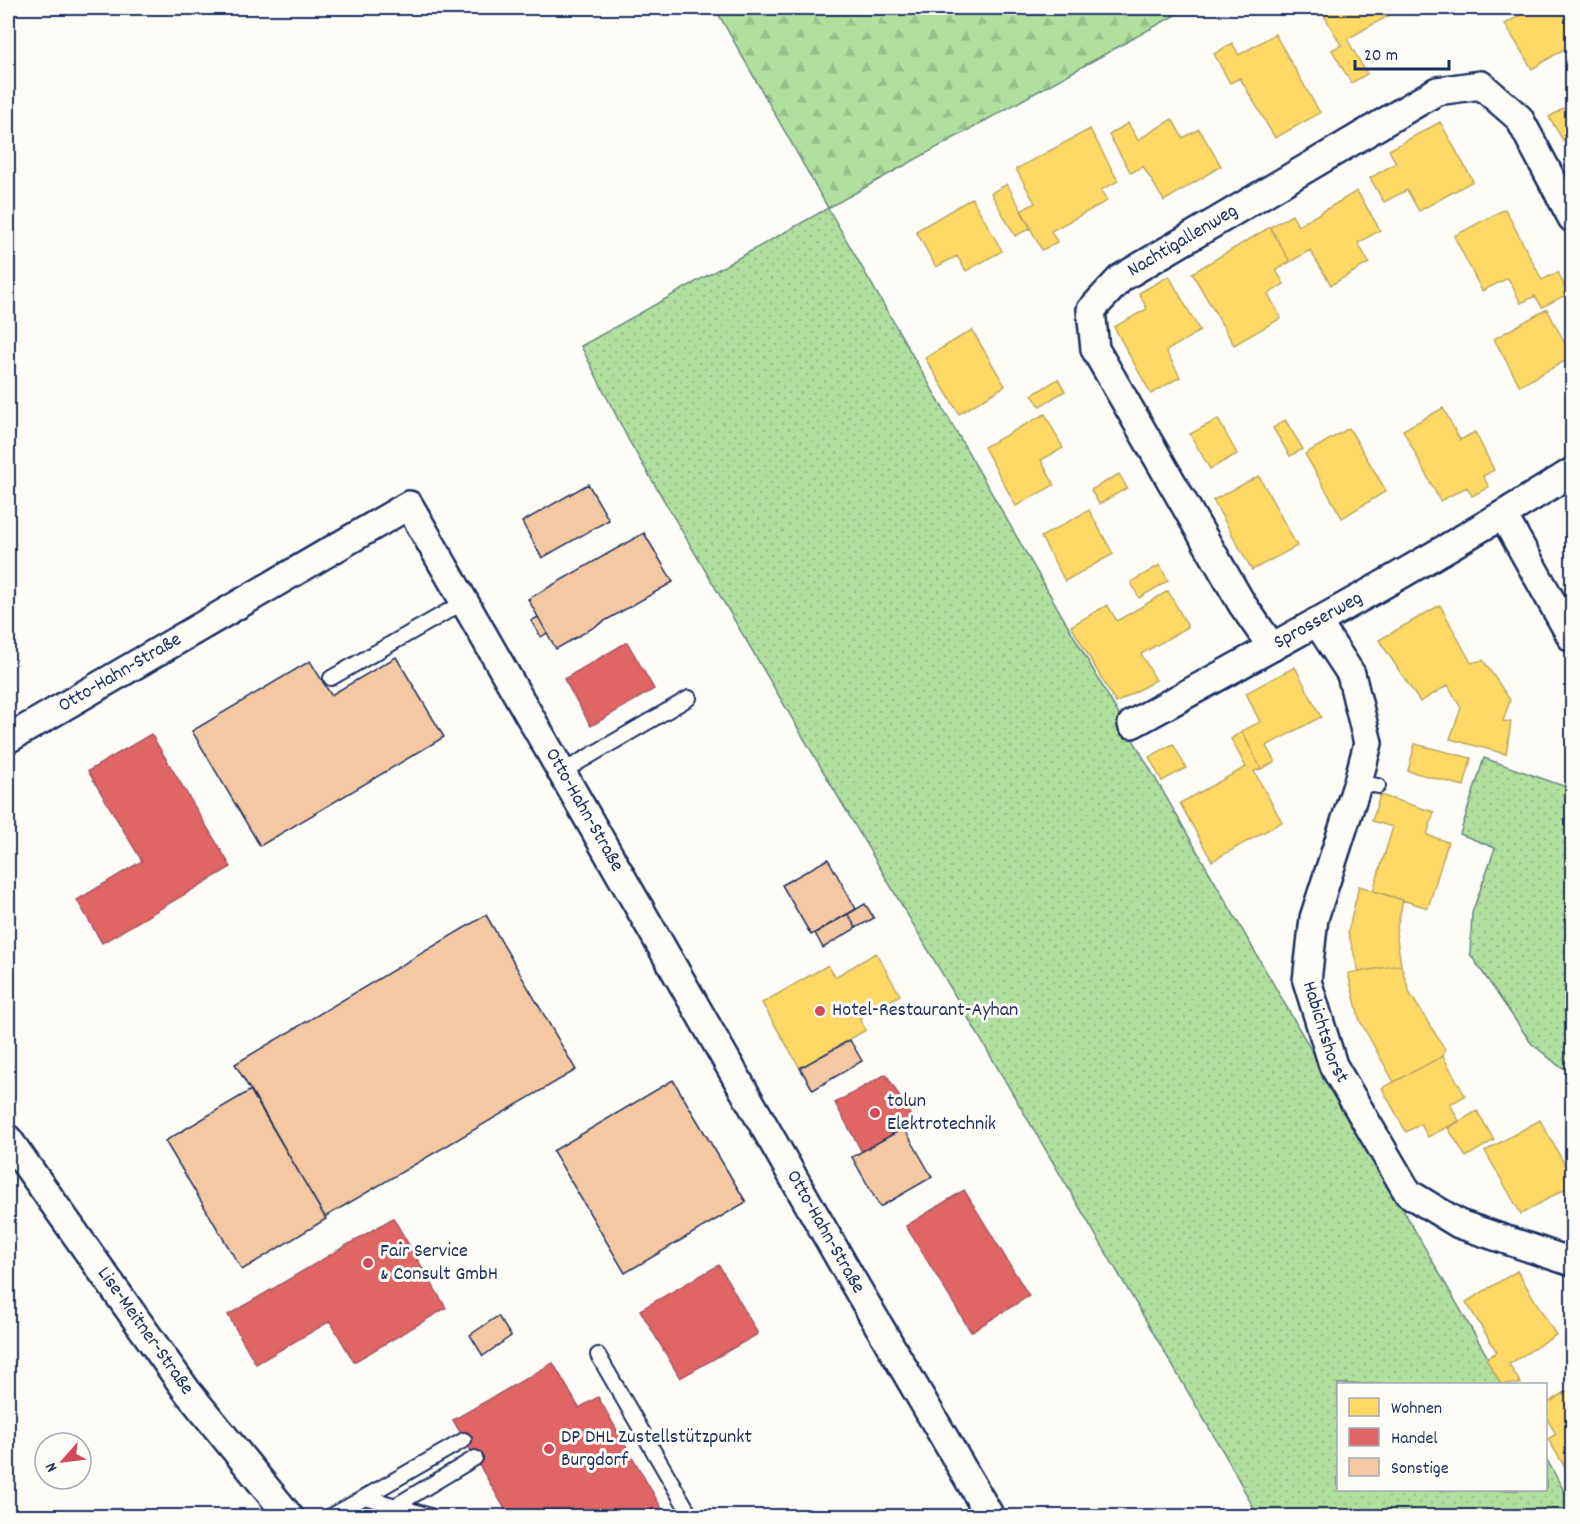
<svg xmlns="http://www.w3.org/2000/svg" width="1580" height="1524" viewBox="0 0 1580 1524" font-family="Dekko,sans-serif">
	<style>
		.forest { fill: url(#forest-firs); stroke: #66877e; stroke-width: 1.5 }
		.park { fill: url(#park-dots); stroke: #66877e; stroke-width: 1.5 }
		.homes { fill: #ffd966; stroke: #bba664; stroke-width: 1.5 }
		.shops { fill: #e06666; stroke: #a55664; stroke-width: 1.5 }
		.building { fill: #f4c8a3; stroke: #1b2f5e; stroke-width: 1.5 }
		.lines { fill: none; stroke-linecap: round; stroke-linejoin: round }
		.lane-casing { stroke: #1b2f5e; stroke-width: 18 }
		.street-casing { stroke: #1b2f5e; stroke-width: 32 }
		.lane { stroke: #fdfcf7; stroke-width: 14 }
		.street { stroke: #fdfcf7; stroke-width: 27 }
		.poi-dot { fill: #d1495b; stroke: #fdfcf7; stroke-width: 2 }
		.labels { text-anchor: middle; dominant-baseline: central; stroke-width: 6; stroke-linejoin: round; paint-order: stroke }
		.street-label { font-size: 20px; fill: #1b2f5e; stroke: #fdfcf7 }
		.poi-label { font-size: 20px; fill: #1b2f5e; stroke: #fdfcf7; text-anchor: start }
	</style>
	<defs>
		<pattern id="forest-firs" width="22" height="20" patternUnits="userSpaceOnUse" patternTransform="scale(1.5)"><rect width="22" height="20" fill="#b1df9e"/><path d="M5 1l3.5 6h-7zM16 11l3.5 6h-7z" fill="#98c08a"/></pattern>
		<pattern id="park-dots" width="8" height="8" patternUnits="userSpaceOnUse" patternTransform="scale(1.5)"><rect width="8" height="8" fill="#b1df9e"/><path d="M2 2h.1M6 6h.1" fill="none" stroke="#98c08a" stroke-width="1.8" stroke-linecap="round"/></pattern>
	</defs>
	<rect width="100%" height="100%" fill="#fdfcf7"/>
	<filter id="ink" filterUnits="userSpaceOnUse"><feTurbulence type="fractalNoise" baseFrequency=".0167" numOctaves="2"/><feDisplacementMap in="SourceGraphic" scale="12" xChannelSelector="R" yChannelSelector="G"/><feConvolveMatrix kernelMatrix="1 2 1 2 8 2 1 2 1" color-interpolation-filters="sRGB"/></filter>
	<g filter="url(#ink)">
		<path class="forest" d="M715,8h473l-360,200z"/>
		<path class="park" d="M828,208l675,1176h-165v106h208v-32l26,48v10h-314l-30,-56 -599,-1019 -48,-95z
			M1484,758l88,31v282l-13,-5 -28,-23 -61,-89 2,-41 23,-65 -35,-14z"/>
		<path class="homes" d="M1320,8h82l-55,31 20,35 -16,9 -19,-33 9,-5z
			M1532,8h27l13,22v14l-40,25 -27,-45z
			M1275,34l45,79 -45,25 -35,-60 -10,5 -16,-29 18,-11 7,12z
			M1572,103v52l-23,-38z
			M1172,119l11,19 16,-9 22,37 -57,35 -21,-35 -12,7 -22,-38 19,-12 10,17z
			M1440,122l33,59 -54,30 -12,-21 -23,12 -14,-24 26,-15 -7,-13z
			M1090,129l28,52 -17,9 6,11 -56,30 6,11 -15,8 -21,-39 14,-8 -19,-34z
			M1007,184l24,44 -16,8 -24,-43z
			M1357,191l23,39 -22,13 11,20 -38,22 -21,-35 -20,12 -20,-35 22,-12 6,11z
			M972,198l30,53 -36,20 -9,-15 -21,11 -20,-36z
			M1505,209l37,71 16,-8 10,22 -26,13 -7,-11 -14,7 -13,-25 -26,13 -28,-55z
			M1270,227l20,35 -14,8 8,14 -16,10 13,24 -47,27 -42,-72z
			M1169,276l31,55 -34,20 14,26 -29,17 -37,-67 33,-18 -8,-16z
			M1547,309l25,48 -52,29 -26,-47z
			M972,330l33,56 -46,28 -34,-56z
			M1058,379l7,12 -25,15 -8,-11z
			M1443,408l17,32 15,-8 19,38 -11,6 6,11 -17,9 -5,-9 -27,14 -37,-71z
			M1045,414l18,34 -22,12 13,25 -38,21 -32,-59z
			M1218,419l19,35 -27,15 -20,-35z
			M1285,420l18,29 -13,7 -17,-28z
			M1349,428l37,63 -44,27 -37,-64z
			M1119,474l8,14 -28,16 -8,-14z
			M1259,476l38,70 -45,24 -39,-70z
			M1089,510l24,44 -48,27 -24,-44z
			M1572,542v15l-6,-11z
			M1160,565l8,16 -29,17 -8,-16z
			M1168,591l20,36 -47,27 15,26 -40,23 -45,-77 36,-21 10,16z
			M1440,605l31,58 12,-3 27,40 -7,21 8,1 -5,32 -56,-15 11,-31 -13,-23 -28,17 -41,-62z
			M1295,667l26,50 -55,29 9,16 -14,7 -19,-38 18,-9 -14,-29z
			M1242,731l19,38 -7,2 28,51 -70,39 -32,-58 66,-36 -15,-28z
			M1173,744l13,24 -24,13 -13,-24z
			M1415,744l56,14 -7,28 -56,-15z
			M1380,795l54,17 -7,23 21,7 -20,66 -55,-17 20,-64 -21,-6z
			M1359,886l44,14 -7,32 5,33 -42,7 -11,-40z
			M876,953l24,42 -41,24 7,11 -66,38 -38,-65 66,-38 7,12z
			M1401,965l9,29 35,55 -2,7 -49,26 -34,-61 -12,-48z
			M1443,1056l22,40 -15,8 9,17 -31,16 -7,-13 -15,8 -24,-44z
			M1477,1111l17,29 -28,17 -18,-29z
			M1540,1120l32,58v7l-51,29 -36,-63z
			M1517,1271l39,64 -47,29 12,20h-20l-15,-25 11,-7 -31,-50z
			M1572,1388v91l-24,-40 8,-5 -10,-17v-13z"/>
		<path class="shops" d="M627,642l27,47 -63,37 -27,-47z
			M151,734l80,133 -129,76 -25,-43 65,-39 -54,-90z
			M886,1074l29,49 -10,6 -1,-1 -42,24 -27,-49z
			M964,1190l65,106 -58,36 -65,-106z
			M393,1218l53,90 -92,54 -24,-41 -74,43 -28,-49z
			M719,1265l39,69 -78,44 -40,-68z
			M553,1363l26,45 19,-11 68,119h-157l-56,-96z"/>
		<path class="building" d="M588,484l21,36 -67,38 -20,-36z
			M644,533l29,49 -117,67 -28,-50z
			M538,617l9,16 -6,4 -10,-16z
			M396,657l48,80 -184,109 -68,-115 118,-70 21,34z
			M828,859l28,50 -45,26 -29,-50z
			M865,904l9,14 -18,10 -8,-14z
			M848,914l8,14 -33,20 -8,-15z
			M486,915l90,155 -251,147 -90,-153z
			M850,1040l12,21 -49,29 -13,-22z
			M673,1080l73,122 -121,71 -72,-122z
			M251,1090l75,129 -84,51 -77,-129z
			M904,1128l28,49 -52,30 -28,-50z
			M498,1316l13,20 -28,20 -13,-21z"/>
		<g class="lines">
			<defs>
				<path id="lane" d="M331,678l133,-76
					M562,772l127,-74
					M1358,782l20,4
					M598,1355l93,161
					M365,1497l99,-57
					M395,1506l80,-48
					M331,1516l34,-19 65,19"/>
				<g id="street">
					<path d="M1503,515l69,123"/>
					<path id="s1" d="M1317,622l34,52 17,69 -10,39 -44,136 -7,63 26,84 75,128 51,31 113,38"/>
					<path id="s2" d="M1272,647l-30,-43 -147,-255 -4,-39 30,-32 316,-187 44,-6 38,33 53,100"/>
					<path id="s3" d="M1132,724c148,-81 297,-162 440,-252"/>
					<path id="s4" d="M8,739l401,-234 439,768 142,243"/>
					<path id="s5" d="M8,1139l179,252 102,125"/>
				</g>
			</defs>
			<use href="#lane" class="lane-casing"/>
			<use href="#street" class="street-casing"/>
			<use href="#lane" class="lane"/>
			<use href="#street" class="street"/>
		</g>
	</g>
	<g class="poi-dot">
		<circle cx="820" cy="1011" r="6"/>
		<circle cx="875" cy="1113" r="6"/>
		<circle cx="368" cy="1263" r="6"/>
		<circle cx="549" cy="1449" r="6"/>
	</g>
	<g class="labels">
		<g class="street-label">
			<text stroke="none"><textPath href="#s2" startOffset="502">Nachtigallenweg</textPath></text>
			<text stroke="none"><textPath href="#s3" startOffset="213">Sprosserweg</textPath></text>
			<text stroke="none"><textPath href="#s4" startOffset="130">Otto-Hahn-Straße</textPath></text>
			<text stroke="none"><textPath href="#s4" startOffset="816">Otto-Hahn-Straße</textPath></text>
			<text stroke="none"><textPath href="#s1" startOffset="434">Habichtshorst</textPath></text>
			<text stroke="none"><textPath href="#s4" startOffset="1302">Otto-Hahn-Straße</textPath></text>
			<text stroke="none"><textPath href="#s5" startOffset="236">Lise-Meitner-Straße</textPath></text>
		</g>
		<g class="poi-label">
			<text x="832" y="1011">Hotel-Restaurant-Ayhan</text>
			<text x="887" y="1102">tolun<tspan x="887" dy="23">Elektrotechnik</tspan></text>
			<text x="380" y="1252">Fair Service<tspan x="380" dy="23">&amp; Consult GmbH</tspan></text>
			<text x="561" y="1438">DP DHL Zustellstützpunkt<tspan x="561" dy="23">Burgdorf</tspan></text>
		</g>
	</g>
	<rect width="1580" height="1524" fill="none" stroke="#fdfcf7" stroke-width="30"/>
	<rect x="15" y="15" width="1550" height="1494" fill="none" stroke="#1b2f5e" stroke-width="2" filter="url(#ink)"/>
	<rect x="1337" y="1383" width="210" height="108" fill="#fdfcf7" stroke="#a3aaba" stroke-width="1.5"/>
	<rect x="1349" y="1398" width="30" height="18" fill="#ffd966" stroke="#a3aaba" stroke-width="1.5"/>
	<text x="1391" y="1413" font-size="18" fill="#1b2f5e">Wohnen</text>
	<rect x="1349" y="1428" width="30" height="18" fill="#e06666" stroke="#a3aaba" stroke-width="1.5"/>
	<text x="1391" y="1443" font-size="18" fill="#1b2f5e">Handel</text>
	<rect x="1349" y="1458" width="30" height="18" fill="#f4c8a3" stroke="#a3aaba" stroke-width="1.5"/>
	<text x="1391" y="1473" font-size="18" fill="#1b2f5e">Sonstige</text>
	<g transform="translate(63 1461) rotate(242)"><circle r="28" fill="#fdfcf7" stroke="#a3aaba" stroke-width="1.5"/>
	<path d="M0-4.5L10 22L0 15L-10 22Z" fill="#d1495b"/>
	<text y="-9" font-size="16" font-weight="bold" text-anchor="middle" fill="#1b2f5e">N</text>
	</g>
	<path d="M1355 60v9h94v-9" fill="none" stroke="#1b2f5e" stroke-width="3"/>
	<text x="1364" y="60" font-size="18" fill="#1b2f5e" stroke="#fdfcf7" stroke-width="4.5" paint-order="stroke">20 m</text>
</svg>
